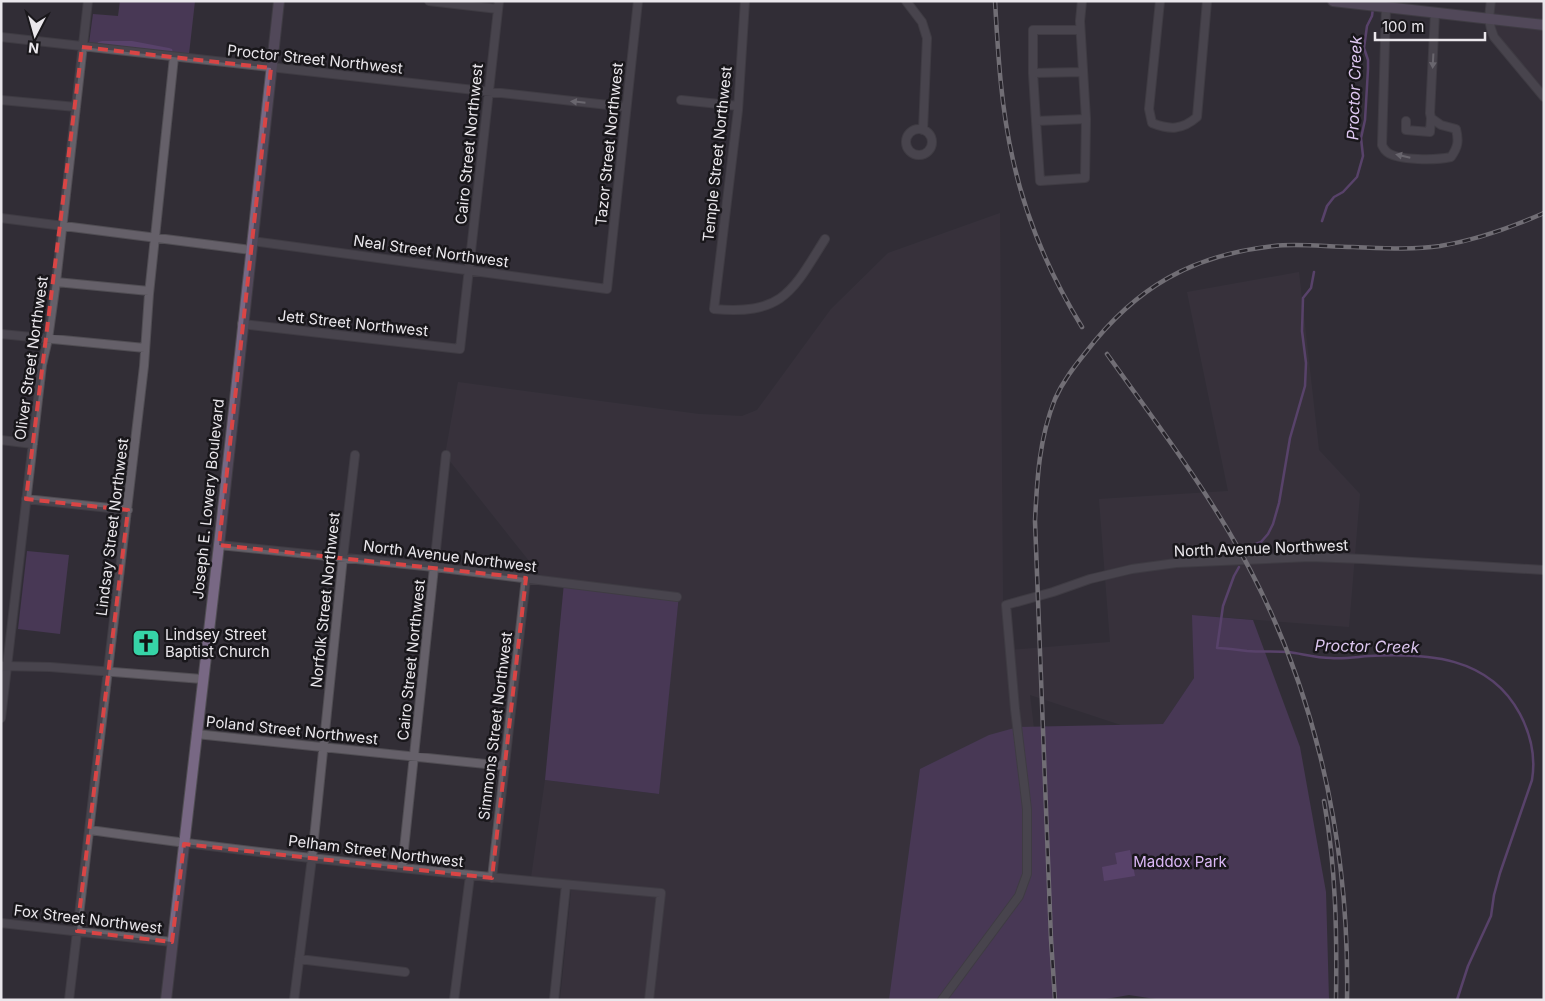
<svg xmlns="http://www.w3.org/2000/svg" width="1545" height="1001" viewBox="0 0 1545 1001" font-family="Inter,sans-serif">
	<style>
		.built { fill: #3e3742 }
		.green { fill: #64457b }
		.water { fill: #875ba8 }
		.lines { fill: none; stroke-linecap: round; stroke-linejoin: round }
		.stream { stroke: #875ba8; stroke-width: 2.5 }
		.street-casing { stroke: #504d53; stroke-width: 10 }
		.secondary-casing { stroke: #504d53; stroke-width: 12 }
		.street { stroke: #656069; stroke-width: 8 }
		.secondary { stroke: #786884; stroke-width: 10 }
		.rail-casing { stroke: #bfbcc2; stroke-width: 4.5 }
		.rail { stroke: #19171b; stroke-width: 2.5; stroke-dasharray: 8; stroke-linecap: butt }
		.oneway { fill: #aeaab1 }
		.marked { fill: none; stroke: #d94545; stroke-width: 4; stroke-dasharray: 10 6; stroke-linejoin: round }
		.labels { text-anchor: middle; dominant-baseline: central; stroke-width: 5; stroke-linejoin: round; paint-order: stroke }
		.street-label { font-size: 15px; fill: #eae7ec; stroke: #19171b }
		.poi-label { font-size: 15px; fill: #eae7ec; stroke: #19171b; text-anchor: start }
		.park-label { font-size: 15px; fill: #dbb8f6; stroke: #19171b }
		.water-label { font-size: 16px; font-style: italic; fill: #dec7f1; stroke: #19171b }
	</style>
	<rect width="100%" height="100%" fill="#322e36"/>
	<path class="built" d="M1492,1h52v94l-56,-68z
		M1000,213l3,388 6,49 101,-8 -11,-143 129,-8 -41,-199 112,-20 20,178 41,44 -11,133 -156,-12 1,63 -31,46 -42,1 -91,-30 5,42 -128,263h-347l12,-118 -41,-4 14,-98 113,14 21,-199 -134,-14 -100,-126 13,-73 241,32 43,2 15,-6 74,-101 57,-56z"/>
	<path class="green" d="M120,1h75l-6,53 -100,-11 4,-29 25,2z
		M27,551l42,4 -9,79 -42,-5z
		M564,583l115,12 -20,199 -114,-14z
		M1192,615l61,5 47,127 26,145 3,108h-167l-33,-5 -29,5h-211l31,-231 69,-34 29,-8 145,-3 31,-46z"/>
	<path class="water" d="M102,41h30l37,7 3,1 1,4 -76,-8 1,-3z
		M1130,850l5,26 -31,5 -2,-14 15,-3 -2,-11z"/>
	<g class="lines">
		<path class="stream" d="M1322,221l5,-15 7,-9 9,-5 14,-15 6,-21 -2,-18 4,-18 3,-51v-9l-4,-12 3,-22 5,-10 1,-8
			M1248,547l13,-5 7,-8 5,-10 6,-21 11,-65 15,-52 1,-23 -4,-32 1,-33 8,-10 3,-16
			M1239,567l-5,9 -11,30 -6,42c10,0 20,2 30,3 14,1 28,0 42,1 14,2 28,6 42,6 13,1 25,-1 38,-2 58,-3 120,0 151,58 11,21 16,42 12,66l-32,93 -6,22 -3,21 -23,50 -11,34"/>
		<defs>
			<path id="street" d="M429,1l69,8
				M745,1l-7,109 -24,199c69,6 78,-17 111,-70
				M906,1l16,21 5,16 -4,92
				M1160,1l-11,108 3,14c18,7 30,7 45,-6l10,-116
				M1491,1c-2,14 -3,23 3,36l50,60
				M1386,7l-4,138c1,2 2,5 5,7 11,9 50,8 64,5 7,-10 8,-16 5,-28l-15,-4 -10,-7 -1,-5 5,-100
				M1080,30h-47v43l50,-1
				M1,37l625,70
				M1033,73l3,48 50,-2
				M1,100l75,7
				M681,100l57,6
				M1036,121l4,60 45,-3 1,-59 -6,-98 2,-20
				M1406,121v9l24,2 1,-14
				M906 142a13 13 0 1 1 26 0a13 13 0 1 1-26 0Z
				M1,218l250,32
				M252,241l355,48 31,-288
				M56,282l93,9
				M242,324l218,25 39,-348
				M1,334l144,14
				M1,440l32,4
				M26,499l102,11
				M219,545l215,22 243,30
				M1,666l49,1 152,12
				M1,718l41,-353 6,-26 8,-57 32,-281
				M196,734l309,32
				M90,830c189,27 380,46 571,63l-12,107
				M402,868l44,-413
				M492,878l34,-300
				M1,923l171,19
				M299,959l106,13
				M69,1000l75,-634 5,-72 25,-237
				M294,1000l18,-142 31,-301 12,-102
				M454,1000l16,-124
				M554,1000l12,-115
				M942,1000l77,-104 8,-22v-65l-12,-100 -9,-104 47,-13 37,-13 42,-10 44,-6 134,-6 53,2 181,11"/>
			<path id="secondary" d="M1333,1l211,24
				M166,1000l53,-455 60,-544"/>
		</defs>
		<use href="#street" class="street-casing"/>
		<use href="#secondary" class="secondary-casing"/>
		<use href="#street" class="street"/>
		<use href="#secondary" class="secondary"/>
		<defs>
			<path id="rail" d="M995,1c3,53 6,107 18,159 13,59 37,115 69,167
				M1107,354c42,59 86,117 122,178 84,141 121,305 118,468
				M1324,801c12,66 13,132 12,199
				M1055,1000l-4,-61 -16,-418c2,-42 4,-82 20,-122 8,-18 19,-32 31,-47 50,-65 106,-97 188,-106 23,-3 55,1 79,1 28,1 59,3 87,-1 36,-6 70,-18 104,-33"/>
		</defs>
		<use href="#rail" class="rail-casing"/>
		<use href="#rail" class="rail"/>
	</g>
	<defs><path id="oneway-solid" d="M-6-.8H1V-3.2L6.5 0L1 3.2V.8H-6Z" transform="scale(1.25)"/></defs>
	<g class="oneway">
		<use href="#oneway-solid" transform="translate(1433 61) rotate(93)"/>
		<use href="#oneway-solid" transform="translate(578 102) rotate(-174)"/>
		<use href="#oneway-solid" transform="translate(1403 156) rotate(-167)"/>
	</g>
	<path d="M0 0H1545V1001H0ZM82,47l189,21 -52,477 307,33 -34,300 -308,-34 -12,98 -95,-11 51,-421 -102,-11z" fill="#322e36" fill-opacity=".55" fill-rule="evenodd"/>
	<path class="marked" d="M82,47l189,21 -52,477 307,33 -34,300 -308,-34 -12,98 -95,-11 51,-421 -102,-11z"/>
	<defs>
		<symbol id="church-square" viewBox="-11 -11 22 22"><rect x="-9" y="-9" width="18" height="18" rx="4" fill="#36d4a7" stroke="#19171b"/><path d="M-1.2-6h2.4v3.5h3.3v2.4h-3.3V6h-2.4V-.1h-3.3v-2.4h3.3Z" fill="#111"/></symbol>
	</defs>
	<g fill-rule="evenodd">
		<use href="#church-square" x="130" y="627" width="32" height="32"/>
	</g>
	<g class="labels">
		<g class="street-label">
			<text transform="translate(315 59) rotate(6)">Proctor Street Northwest</text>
			<text transform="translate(469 144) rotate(-84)">Cairo Street Northwest</text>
			<text transform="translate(609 144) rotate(-84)">Tazor Street Northwest</text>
			<text transform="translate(717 154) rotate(-84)">Temple Street Northwest</text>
			<text transform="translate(431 251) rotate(8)">Neal Street Northwest</text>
			<text transform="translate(353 323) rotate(6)">Jett Street Northwest</text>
			<text transform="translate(31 358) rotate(-82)">Oliver Street Northwest</text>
			<text transform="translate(208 499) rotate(-84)">Joseph E. Lowery Boulevard</text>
			<text transform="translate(112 527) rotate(-83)">Lindsay Street Northwest</text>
			<text transform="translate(1261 548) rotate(-2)">North Avenue Northwest</text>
			<text transform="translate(450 556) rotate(7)">North Avenue Northwest</text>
			<text transform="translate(325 600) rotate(-84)">Norfolk Street Northwest</text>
			<text transform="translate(411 660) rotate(-84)">Cairo Street Northwest</text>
			<text transform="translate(495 726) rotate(-83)">Simmons Street Northwest</text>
			<text transform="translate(292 730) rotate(6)">Poland Street Northwest</text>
			<text transform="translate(376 851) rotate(7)">Pelham Street Northwest</text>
			<text transform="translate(88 919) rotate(7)">Fox Street Northwest</text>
		</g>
		<g class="poi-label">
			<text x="165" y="634">Lindsey Street<tspan x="165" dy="17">Baptist Church</tspan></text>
		</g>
		<g class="park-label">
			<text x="1180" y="861">Maddox Park</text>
		</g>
		<g class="water-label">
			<text transform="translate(1354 88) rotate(-88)">Proctor Creek</text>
			<text transform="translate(1367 646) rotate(1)">Proctor Creek</text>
		</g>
	</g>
	<rect width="1545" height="1001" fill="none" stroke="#eae7ec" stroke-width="5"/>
	<g transform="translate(35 35) rotate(186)" stroke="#19171b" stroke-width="4" paint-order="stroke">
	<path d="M0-4L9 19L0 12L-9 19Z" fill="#eae7ec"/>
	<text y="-8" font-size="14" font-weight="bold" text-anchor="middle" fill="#eae7ec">N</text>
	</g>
	<path d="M1375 32v8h110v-8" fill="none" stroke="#eae7ec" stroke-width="2.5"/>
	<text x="1382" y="32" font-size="15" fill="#eae7ec" stroke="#19171b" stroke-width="4" paint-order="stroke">100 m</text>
</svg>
